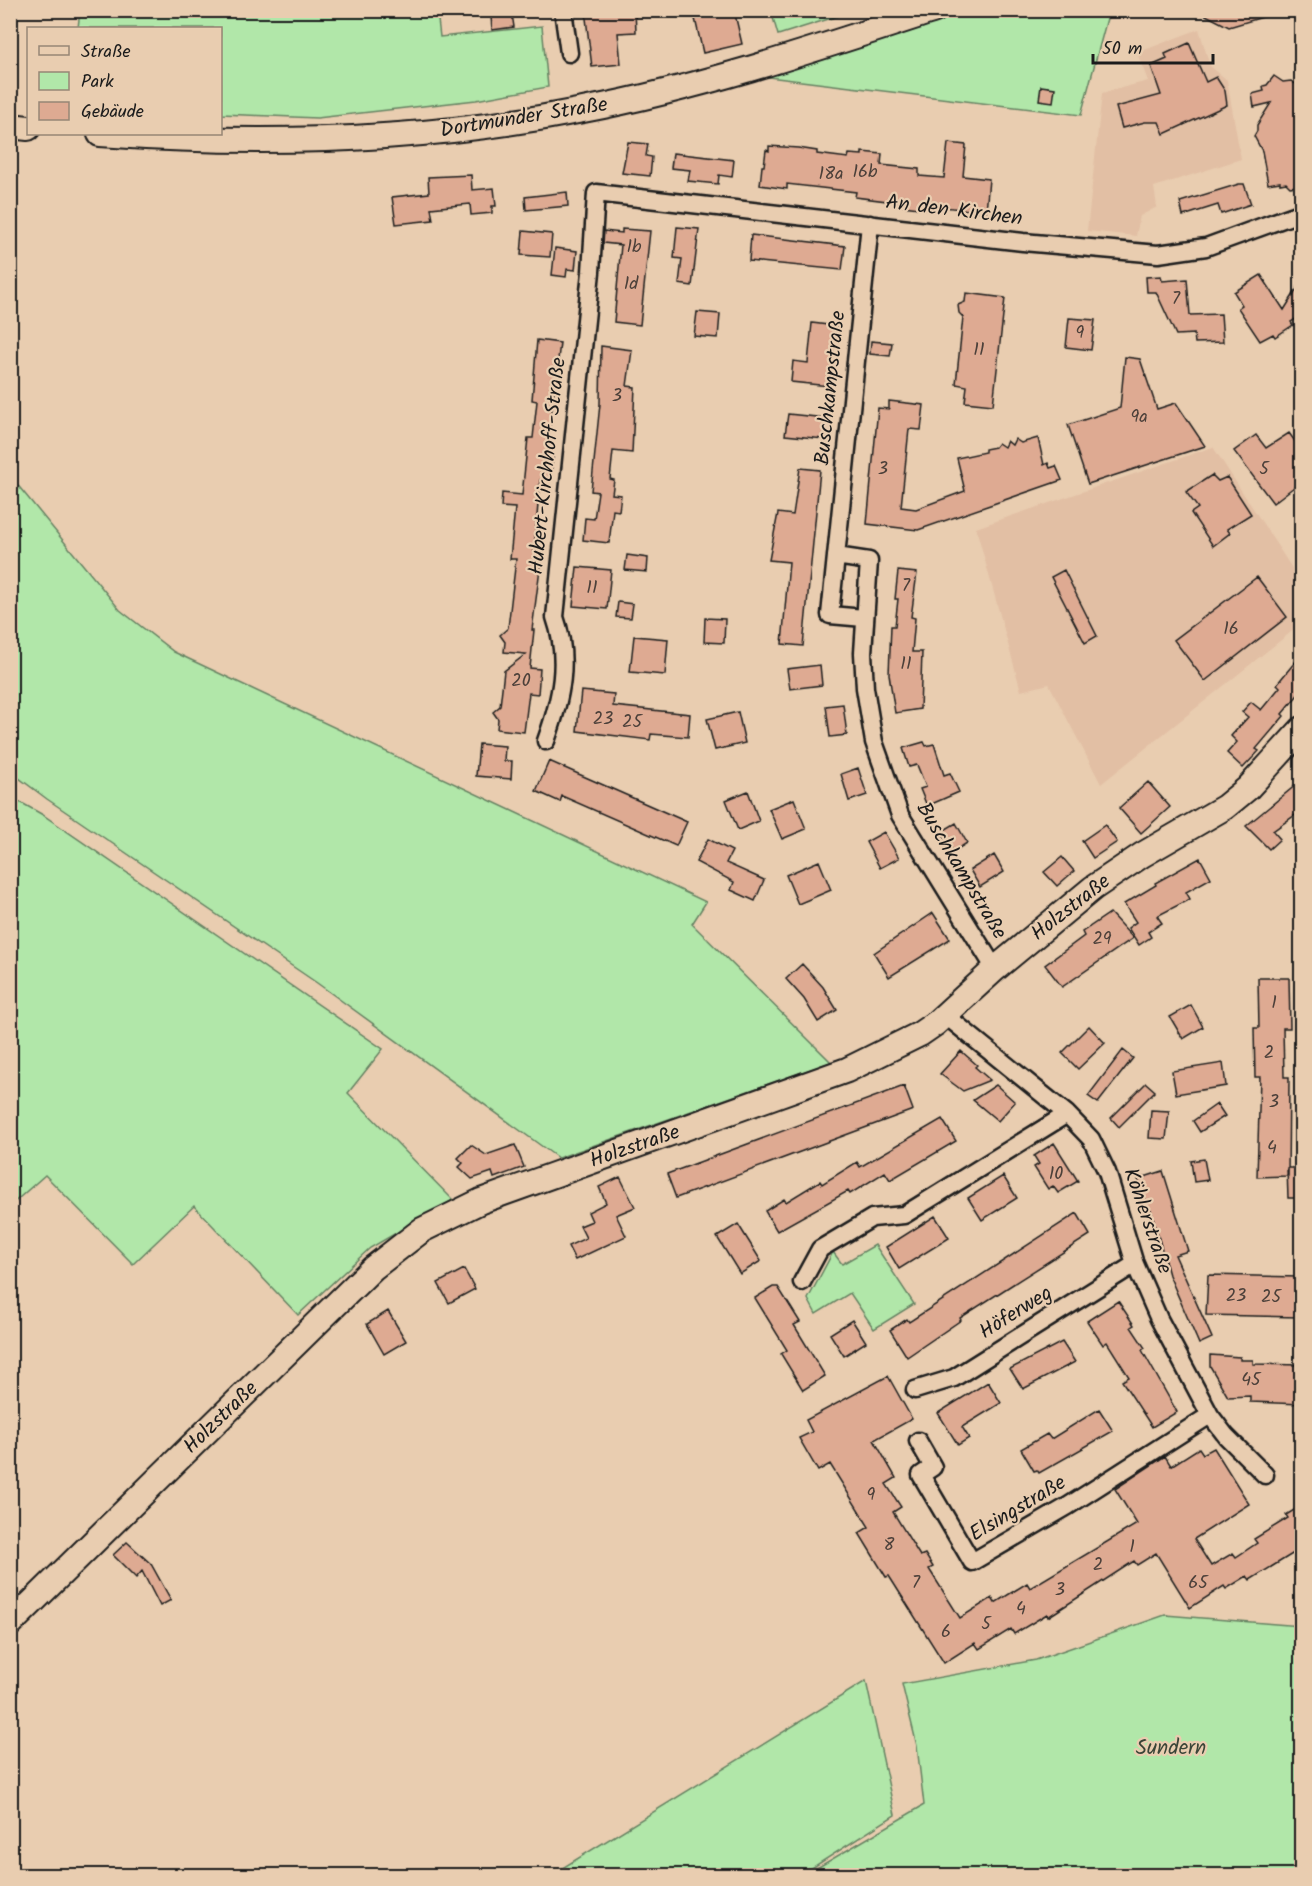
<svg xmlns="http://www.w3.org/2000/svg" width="1312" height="1886" viewBox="0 0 1312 1886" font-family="Kalam,sans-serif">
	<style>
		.built { fill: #e2bfa4 }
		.green { fill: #b1e7a9; stroke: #668262; stroke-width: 1.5 }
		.building { fill: #deaa92; stroke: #1c1c1c; stroke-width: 1.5 }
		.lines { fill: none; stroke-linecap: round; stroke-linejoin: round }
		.street-casing { stroke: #1c1c1c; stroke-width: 21 }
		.secondary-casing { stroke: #1c1c1c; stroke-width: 28 }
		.street { stroke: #e9cdb0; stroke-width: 16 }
		.secondary { stroke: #e9cdb0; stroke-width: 24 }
		.labels { text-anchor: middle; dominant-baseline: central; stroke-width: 4.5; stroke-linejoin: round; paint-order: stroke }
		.number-label { font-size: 18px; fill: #4c403a }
		.street-label { font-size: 21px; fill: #1c1c1c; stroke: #e9cdb0 }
		.park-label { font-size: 21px; fill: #3a4538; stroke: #e9cdb0 }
	</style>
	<rect width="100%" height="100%" fill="#e9cdb0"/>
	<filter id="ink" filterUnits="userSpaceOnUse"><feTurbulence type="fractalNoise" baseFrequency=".0167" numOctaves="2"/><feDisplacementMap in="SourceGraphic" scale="12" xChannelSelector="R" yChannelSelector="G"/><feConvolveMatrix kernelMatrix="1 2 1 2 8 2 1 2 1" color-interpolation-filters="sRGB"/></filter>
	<g filter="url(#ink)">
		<path class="built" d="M1199,29l11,37 17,14 14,79 -87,28 3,20 -17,9 -4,20 -49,-5 15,-138 46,-12 -11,-28z
			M1213,447l88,135v42l-200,160 -52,-100 -28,7 -45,-163z"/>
		<path class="green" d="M80,11h357l3,26 102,-11 6,61 -72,13 -159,18 -96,-4 -1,-86h-142z
			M771,11v-1l83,1 -76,24z
			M969,11h140l-28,104 -321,-39z
			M11,477l109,133 54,42 532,250 -14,22 139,138 -273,96 -241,-175 -270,-184 -36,-27z
			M20,802l23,13 340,234 -35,44 105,107 -83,48 -72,67 -104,-109 -61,58 -88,-89 -34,30 -1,-385z
			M875,1245l39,59 -40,25 -24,-36 -34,21 -8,-15 25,-47 9,12z
			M1165,1615l136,11v249h-496l119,-70 -7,-59 -15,-62 134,-24z
			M866,1681l29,134 -94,60h-250z"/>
		<path class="building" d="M585,10h50l1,22 -18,1 3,31 -29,3z
			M693,10h41l8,34 -39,9z
			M1196,10h76l1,4 -44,13z
			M512,14l2,13 -22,3 -1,-14z
			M1189,43l17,39 10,-5 9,14 2,14 -63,29 -5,-12h-14l-23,6 -6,-21 45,-12 -10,-29 16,-7 -2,-5z
			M1274,76l9,6 8,-1 9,6 2,5v87l-5,7 -7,1 -4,-4 -6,1v-2l-12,2 -6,-33 -8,-15 3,-5v-6l14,-22 -17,4 -2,-13 12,-3 -1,-5 4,-1z
			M1041,86l14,2 -2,14 -14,-2z
			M628,142l20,2 -2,12 6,1 -2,19 -28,-3z
			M948,143l18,2 -3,31 26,3 -3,33 -59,-7v4l-24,-3v-3l-48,-6 1,-5 -69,-8v5l-27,-4 2,-19h2l2,-16 3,1v-5l29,2 19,3v3l31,4 1,-4 13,1v-3l20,2 -1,11 38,4v7l25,2z
			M673,153l61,7 -2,17 -13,-2 -1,9 -30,-3 2,-11 -19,-2z
			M471,175l1,15 22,-2 2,18h-4v7l-21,2 -1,-11 -39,4 2,12 -37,4 -4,-27 37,-4 -1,-16z
			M1239,184h5l7,20 -30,10 -3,-9 -35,11 -3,-14z
			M567,192l1,14 -42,4 -1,-13z
			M677,227l22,2 -7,57 -13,-2 3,-25 -8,-1z
			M622,229l28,2 -10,94 -26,-3 7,-77 -18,-2 1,-12 18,2z
			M523,231l29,3 -2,23 -29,-2z
			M751,235l94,11 -3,24 -93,-9z
			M555,248l22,3 -2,19 -8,-1 -1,8 -14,-2z
			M1261,275l23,35 18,-29v34l-11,7 2,3 -18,12 -2,-3 -13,7 -22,-33 4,-3 -8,-13z
			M1161,276l1,5 25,-2 3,36 31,-1 2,28 -28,1 -1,-9 -18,1 -20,-43h-9l-1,-15z
			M966,293l39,5 -12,107 -28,-3 2,-16 -11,-2 7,-67 -4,-4 -1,-8 7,-3z
			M697,312l23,2 -2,24 -24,-2z
			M1069,318l26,2 -4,30 -25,-3z
			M812,323l24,3 -7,60 -38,-4 2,-21 15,2z
			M537,340l23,3 -14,114h7l-3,24 -10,-1 -6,72 8,1 -10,77h2l-4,38 10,1 -2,25 -9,-1 -5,39 -27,-3 1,-10 -5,-7 7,-6 4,-35 22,-17 -22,-2 1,-10 -5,-7 8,-7 8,-69h-6l5,-51 -14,-1 1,-14 20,2 6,-57h5l4,-37 -5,-1z
			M871,341l21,2 -2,13 -20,-2z
			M601,346l31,4 -5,36 8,1 -3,66 -19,-2 -3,28 4,1 -2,14 9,1 -2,16 -6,-1 -4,33 -26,-3 2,-22 9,1 4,-27 -7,-1 9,-87z
			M1125,357l15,2 17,50 19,-6 29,43 -117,38 -20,-59 52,-17z
			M889,401l35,4 -3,25 -12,-1 -8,78 15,2 49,-18 -8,-33 28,-6v-3l10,-2 3,-4 6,4 3,-6 5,4 3,-6 6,4 17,-5 6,27 4,-2 2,5 6,-2 6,14 -144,50 -51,-6 11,-116 11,1z
			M788,414l38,4 -2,21 -39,-4z
			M1289,433l13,18v30l-29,22 -39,-52 22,-16 10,13z
			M800,468l20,2 -17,176 -21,-2 7,-82 -20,-2 9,-47 15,2z
			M1212,475l6,6 9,-4 24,37 -24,15 3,4 -17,13 -22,-33 7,-5 -12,-16z
			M627,555l21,3 -1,14 -22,-2z
			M577,567l34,3 -4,39 -34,-3z
			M1064,570l33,66 -12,7 -34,-66z
			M898,571l19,2 -6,44 4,1 -3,34h10l-2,57 -25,4 -6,-39 2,-48h4l3,-27h-3z
			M1257,577l30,40 -82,64 -31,-41z
			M618,602l15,2 -2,14 -15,-1z
			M705,618l20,1 -1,24 -20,-1z
			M634,636l34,3 -3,36 -35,-3z
			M1295,662l7,6v22l-20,24 2,2 -28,33 3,2 -16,17 -16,-15 10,-11 -6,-6 17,-19 -6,-5 9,-10 10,8 19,-23 -3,-3z
			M820,665l2,20 -32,4 -3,-20z
			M581,691l33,3 -1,12 77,8 -2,23 -37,-3 -1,6 -73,-9z
			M843,704l4,31 -17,2 -4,-31z
			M738,712l7,31 -30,7 -8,-31z
			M924,742l2,4 8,-2 10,31 6,-2 9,19 -32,14 -7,-17 6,-2 -9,-22 -8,2 -6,-19z
			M479,744l26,2 -1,15h8l-1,18 -35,-3z
			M549,761l138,61 -11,24 -114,-50 -2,6 -24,-11z
			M858,768l9,27 -18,6 -8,-27z
			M1302,780v30l-29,21 7,8 -11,10 -23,-23z
			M1148,782l22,25 -29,26 -22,-25z
			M748,791l11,30 -21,9 -12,-30z
			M794,799l12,30 -24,10 -13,-30z
			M956,823l11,20 -14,9 -12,-20z
			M1105,825l12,17 -24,16 -11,-17z
			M884,832l15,26 -19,10 -14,-26z
			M708,839l24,12 -6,12 38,17 -9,21 -24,-11 3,-8 -38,-20z
			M994,855l10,17 -24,15 -10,-17z
			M1062,857l12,14 -17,15 -13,-14z
			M1200,858l11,20 -25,14 4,7 -33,17 5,7 -14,9 3,5 -12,8 -11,-17 8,-6 -12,-18 32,-19 -1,-2z
			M819,861l12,29 -33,14 -12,-29z
			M933,913l17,26 -61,38 -15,-24z
			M1110,913l23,25 -71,49 -17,-22 39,-29 -2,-4z
			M802,964l21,23 14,23 -19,12 -14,-23 -18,-20z
			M1258,978h31l1,50h-7l1,49h5l-1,99 -31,1 3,-100h-5l-1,-49h5z
			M1191,1005l12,22 -20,12 -13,-22z
			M1089,1026l16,17 -27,26 -16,-16z
			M1123,1050l10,8 -35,45 -10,-7z
			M961,1051l16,14 -2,2 15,13 -27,11 -23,-17z
			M1223,1063l3,23 -50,8 -4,-23z
			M1146,1083l9,8 -36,36 -8,-9z
			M996,1085l19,17 -17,19 -25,-21z
			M904,1086l9,24 -237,88 -9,-24z
			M1217,1104l8,12 -25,16 -7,-11z
			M1151,1110l18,1 -3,28 -17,-1z
			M942,1119l14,22 -66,39 -5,-8 -35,22 -2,-3 -71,40 -12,-20 19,-12 2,3 34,-21 2,3 35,-22 3,5z
			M1054,1143l24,38 -20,12 -5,-7 -5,3 -14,-22 5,-3 -5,-8z
			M471,1145l15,10 29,-10 9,22 -30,11 -2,-6 -20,7 -13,-12 4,-4 -5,-5z
			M1204,1159l4,21 -14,2 -3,-21z
			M1287,1168h15v30h-14z
			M1163,1171l25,80 -13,4 37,83 -13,6 -30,-69 -18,-65 -3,1 -10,-32z
			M1003,1176l14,22 -35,22 -14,-22z
			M620,1177l15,30 -19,8 10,21 -51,24 -7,-14 18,-8 -6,-12 12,-5 -4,-9 18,-9 -7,-16z
			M1077,1213l13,22 -130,83 1,2 -54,37 -17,-27 17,-11 2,3z
			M935,1216l14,22 -50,31 -13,-22z
			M738,1224l23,37 -21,13 -23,-37z
			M464,1269l11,20 -26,14 -11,-20z
			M1208,1275l91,2v40l-93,-2z
			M773,1287h5l22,35 -6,3 31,51 -22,14 -22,-36 6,-4 -32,-52z
			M1118,1301l16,24 -3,2 14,21 -3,2 35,62 -25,15 -30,-46 7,-4 -22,-35 -4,3 -16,-24z
			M388,1311l18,30 -22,13 -17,-30z
			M852,1320l14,22 -22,14 -14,-22z
			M1062,1342l13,20 -52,27 -13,-20z
			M1210,1355l30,2v3h13v4l49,1v39l-52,-2v-6l-22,1 -18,-31z
			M888,1376l24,43 -38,21 22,38 -10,6 15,23 -8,5 27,44 5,-2 8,13 -4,2 31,49 32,-20 3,5 32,-20 3,5 107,-64 -22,-35 50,-33 6,10 28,-18 4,6 11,-6 35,56 -55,35 17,27 22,-13 3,4 21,-14 -3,-4 34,-21 -2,-3 16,-10v43l-52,32 -3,-4 -21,13 -2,-3 -34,22 -34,-55 -19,12 -3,-4 -86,56 -1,-3 -33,20 -3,-5 -32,20 -4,-6 -31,20 -55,-87 -3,1 -27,-44 10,-6 -39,-63 -12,7 -19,-33 13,-6 -6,-12z
			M988,1382l13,21 -39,24 7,11 -11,7 -20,-32z
			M1099,1409l14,22 -74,42 -2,-3 -3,1 -13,-22 26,-15 4,5z
			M127,1542l24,22 20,36 -11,6 -18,-35 -6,7 -23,-23z"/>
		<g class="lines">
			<defs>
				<path id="street" d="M563,10l6,43
					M836,556l33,5 -6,92 2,35 9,54 26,73 95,154
					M864,618l-34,-3 40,-391
					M546,741c15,-42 24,-81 9,-124l36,-345 5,-79 427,49 135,12 48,-7 96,-35
					M945,1015l122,99 24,25 16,33 28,92 24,55 51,96 16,21 39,39
					M802,1282l18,-33 52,-31 32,-3 163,-101
					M915,1390l39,-12 181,-114
					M918,1441l15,26 -12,8 51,87 96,-56 142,-91"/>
				<path id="secondary" d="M10,126l18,2
					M100,134c162,12 323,8 483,-24 120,-23 236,-62 352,-100
					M10,1624l363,-356 49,-38 59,-29 366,-131 73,-36 16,-11 59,-54 98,-81 49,-33 83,-48 23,-19 54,-59"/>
			</defs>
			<use href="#street" class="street-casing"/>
			<use href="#secondary" class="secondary-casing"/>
			<use href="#street" class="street"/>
			<use href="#secondary" class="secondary"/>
		</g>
	</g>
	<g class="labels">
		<g class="number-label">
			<text x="865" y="172">16b</text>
			<text x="831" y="174">18a</text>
			<text x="634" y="247">1b</text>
			<text x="631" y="284">1d</text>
			<text x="1176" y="299">7</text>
			<text x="1080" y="333">9</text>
			<text x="979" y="350">11</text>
			<text x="617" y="396">3</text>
			<text x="1139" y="417">9a</text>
			<text x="883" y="469">3</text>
			<text x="1264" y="469">5</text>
			<text x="906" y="586">7</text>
			<text x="592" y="588">11</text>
			<text x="1231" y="629">16</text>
			<text x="906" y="664">11</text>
			<text x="521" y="681">20</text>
			<text x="603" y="719">23</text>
			<text x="632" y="722">25</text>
			<text x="1102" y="939">29</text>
			<text x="1274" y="1003">1</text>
			<text x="1269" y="1053">2</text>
			<text x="1274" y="1102">3</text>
			<text x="1272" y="1148">4</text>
			<text x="1056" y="1174">10</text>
			<text x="1236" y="1296">23</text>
			<text x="1271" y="1297">25</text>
			<text x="1251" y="1380">45</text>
			<text x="871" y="1495">9</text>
			<text x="889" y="1545">8</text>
			<text x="1132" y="1547">1</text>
			<text x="1098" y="1565">2</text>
			<text x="916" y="1583">7</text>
			<text x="1198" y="1583">65</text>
			<text x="1060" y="1590">3</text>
			<text x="1021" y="1609">4</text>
			<text x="986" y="1624">5</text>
			<text x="946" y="1632">6</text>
		</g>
		<g class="street-label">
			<text transform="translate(524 118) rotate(-9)">Dortmunder Straße</text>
			<text transform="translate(954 211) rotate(7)">An den Kirchen</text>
			<text transform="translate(831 388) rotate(-84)">Buschkampstraße</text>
			<text transform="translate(548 466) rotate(-84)">Hubert-Kirchhoff-Straße</text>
			<text transform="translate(961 871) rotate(59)">Buschkampstraße</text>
			<text transform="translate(1071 908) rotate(-38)">Holzstraße</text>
			<text transform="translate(635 1147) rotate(-19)">Holzstraße</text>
			<text transform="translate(1147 1221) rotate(71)">Köhlerstraße</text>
			<text transform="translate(1016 1313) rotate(-32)">Höferweg</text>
			<text transform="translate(221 1418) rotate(-44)">Holzstraße</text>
			<text transform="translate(1018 1509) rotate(-31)">Elsingstraße</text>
		</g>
		<g class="park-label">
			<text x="1171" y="1748">Sundern</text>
		</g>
	</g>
	<rect width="1312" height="1886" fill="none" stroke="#e9cdb0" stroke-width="36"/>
	<rect x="18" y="18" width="1276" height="1850" fill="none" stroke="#1c1c1c" stroke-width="2" filter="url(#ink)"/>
	<rect x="27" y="27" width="195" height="108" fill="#e9cdb0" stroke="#978675" stroke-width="1.5"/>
	<rect x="39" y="46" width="30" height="9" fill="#e9cdb0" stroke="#978675" stroke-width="1.5"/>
	<text x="81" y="57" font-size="18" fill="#1c1c1c">Straße</text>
	<rect x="39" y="72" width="30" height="18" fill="#b1e7a9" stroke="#978675" stroke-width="1.5"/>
	<text x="81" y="87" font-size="18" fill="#1c1c1c">Park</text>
	<rect x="39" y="102" width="30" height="18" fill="#deaa92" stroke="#978675" stroke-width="1.5"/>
	<text x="81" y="117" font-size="18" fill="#1c1c1c">Gebäude</text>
	<path d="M1093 54v9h120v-9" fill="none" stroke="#1c1c1c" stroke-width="3"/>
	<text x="1102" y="54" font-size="18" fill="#1c1c1c" stroke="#e9cdb0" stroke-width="4.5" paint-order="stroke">50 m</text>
</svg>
